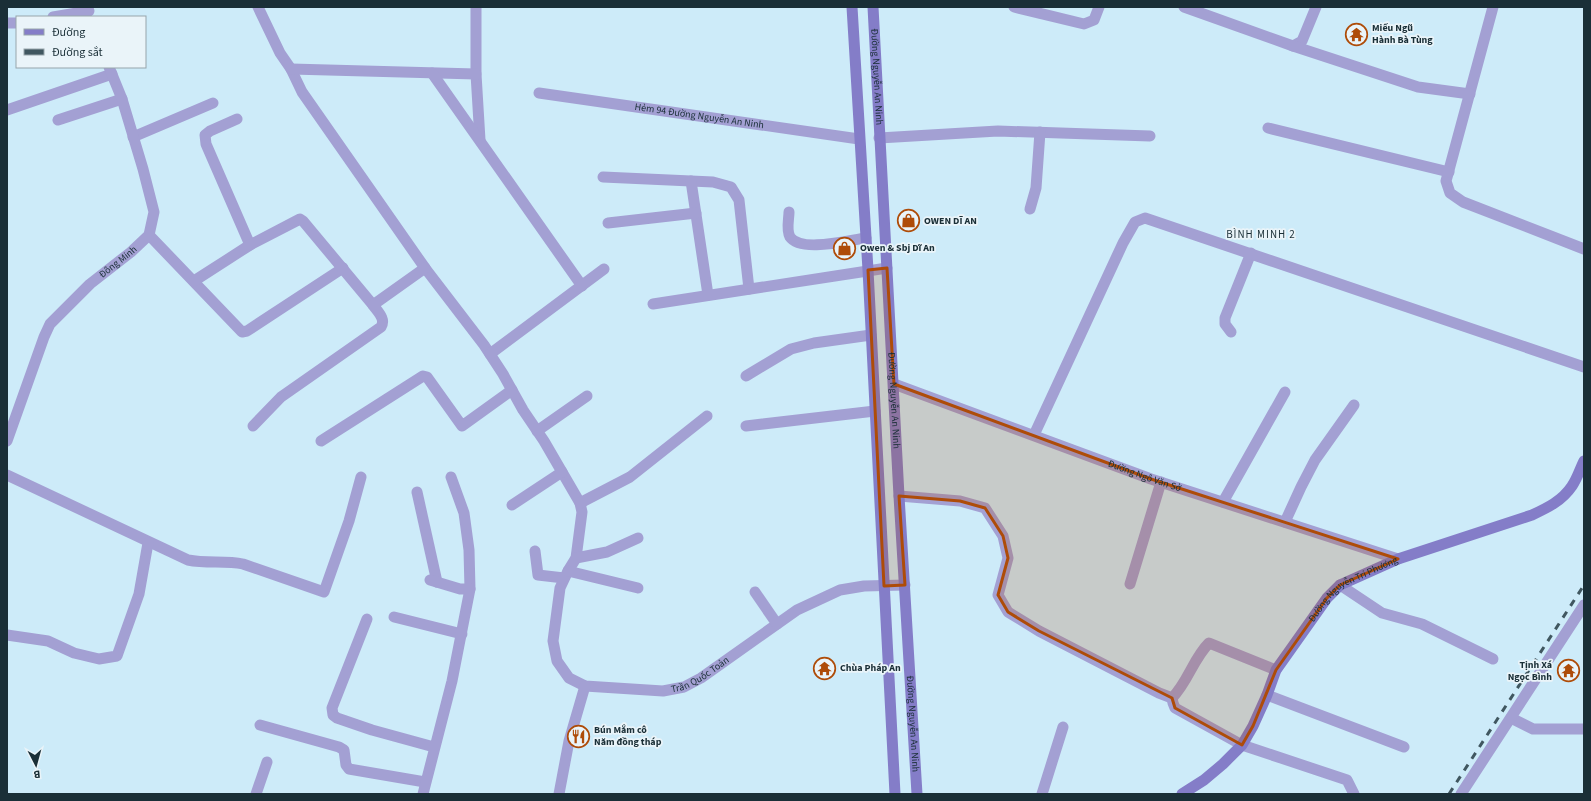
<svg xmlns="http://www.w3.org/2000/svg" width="1591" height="801" viewBox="0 0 1591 801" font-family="'Source Sans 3',sans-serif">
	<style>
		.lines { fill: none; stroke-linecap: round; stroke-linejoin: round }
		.minor { stroke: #a3a0d3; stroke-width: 11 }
		.secondary { stroke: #847dc8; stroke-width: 11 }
		.rail { stroke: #405760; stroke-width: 3; stroke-dasharray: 7 7; stroke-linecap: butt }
		.marked { fill: #ae4c09; fill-opacity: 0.2; stroke: #ae4c09; stroke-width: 3; stroke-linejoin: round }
		.labels { text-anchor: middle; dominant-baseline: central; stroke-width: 3.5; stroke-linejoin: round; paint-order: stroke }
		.poi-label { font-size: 10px; font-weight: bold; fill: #1a2f37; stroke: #eaf4f9; text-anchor: start }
		.street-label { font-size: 10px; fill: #1a2f37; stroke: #eaf4f9 }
		.neighbourhood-label { font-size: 11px; letter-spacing: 1px; fill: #1a2f37; stroke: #eaf4f9 }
	</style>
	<rect width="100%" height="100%" fill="#cdebf9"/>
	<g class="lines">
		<g class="minor">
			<path id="s1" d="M258,7l22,46 11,16 11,23 123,176 59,77 19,29 20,36 21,31 36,62 2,9 -6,46 -8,13 -8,17 -7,53 4,20 12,17 16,8 78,5 21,-4 17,-9 96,-68 43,-20 24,-4 41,-1"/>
			<path d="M476,7v67l4,66"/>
			<path d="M1014,7l70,17 10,-4 5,-13"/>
			<path d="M1184,7l109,39 9,-5 14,-34"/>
			<path d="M1493,7l-47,174 4,12 13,9 121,47"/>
			<path d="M53,17l36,-6"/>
			<path d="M7,23h10"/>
			<path d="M1293,46l125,41 52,7"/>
			<path d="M291,69l185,5"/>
			<path d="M432,73l150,213"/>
			<path id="s2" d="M539,93l320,46"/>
			<path d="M7,110l105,-36"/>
			<path d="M237,119l-27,12 -5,4 1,9 44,101"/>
			<path d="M58,120l64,-21"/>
			<path d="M1268,128l181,44"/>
			<path d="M133,137l80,-34"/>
			<path d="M879,138l119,-7 152,5"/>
			<path d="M603,177l110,5 18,5 8,13 10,89"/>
			<path d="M691,181l17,114"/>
			<path d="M1030,209l6,-21 4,-56"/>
			<path d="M789,212c0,7 -3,18 1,25 11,16 59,3 76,1"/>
			<path d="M608,223l88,-10"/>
			<path d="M149,235l93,97 5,-1 96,-63"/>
			<path d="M194,281l56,-36 50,-26 3,2 70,84"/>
			<path d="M653,304l234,-36"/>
			<path d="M1231,332l-6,-8v-6l26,-65"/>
			<path d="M490,354l114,-85"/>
			<path d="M746,376l45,-27 23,-6 57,-8"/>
			<path id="s3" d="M894,384l257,95 247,80"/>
			<path d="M253,426l28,-29 100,-70c5,-8 -3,-15 -8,-22l52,-37"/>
			<path d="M746,426l129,-15"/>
			<path d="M537,431l50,-35"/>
			<path d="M1034,435l89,-192 12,-21 10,-4 439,149"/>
			<path id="s4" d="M7,441l37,-104 6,-13 40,-40 41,-32 18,-17 5,-23 -11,-43 -21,-70 -13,-32"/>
			<path d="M321,441l102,-65 4,1 35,49 50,-36"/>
			<path d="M7,475l181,85c19,4 37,0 55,4l81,28 25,-71 12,-44"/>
			<path d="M451,477l13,36 5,37 1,39"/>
			<path d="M417,492l20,90"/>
			<path d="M899,496l61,5 25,7 18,28 5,22 -10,37 10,17 31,19 120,62 13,5c16,-16 21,-39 37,-55l67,27"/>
			<path d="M1223,502l62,-110"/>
			<path d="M580,503l50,-26 77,-61"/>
			<path d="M512,505l50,-33"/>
			<path d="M1285,522l16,-35 14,-27 39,-55"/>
			<path d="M535,551l3,24 26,3"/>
			<path d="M576,558l31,-6 31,-14"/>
			<path d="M568,571l70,17"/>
			<path d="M1130,584l31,-102"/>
			<path d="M1340,585l42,28 40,11 71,35"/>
			<path d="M755,592l22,32"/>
			<path d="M394,617l68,17"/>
			<path d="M367,619l-35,89 1,7 4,3 35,12 62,17"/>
			<path d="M7,635l41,6 26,12 25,6 18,-3 22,-62 9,-51"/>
			<path d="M1267,695l137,52"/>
			<path d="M1172,698l1,5 2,5 67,37 105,35 7,14"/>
			<path d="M1511,718l22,11h51"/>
			<path d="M260,725l79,22 5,3 2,15 3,4 76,13"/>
			<path d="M256,794l11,-32"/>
			<path d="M423,794l29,-113 18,-92h-10l-30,-9"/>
			<path d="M559,794l10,-53 16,-55"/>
			<path d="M1042,794l21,-67"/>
			<path d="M1461,794l123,-189"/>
		</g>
		<g class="secondary">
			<path d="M852,7l16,263 27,524"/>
			<path id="s5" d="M873,7l26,489 18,298"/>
			<path id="s6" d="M1182,794l22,-14 19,-16 19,-19 11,-19 14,-31 9,-25 51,-72 13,-13 58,-26 134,-44c15,-7 30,-14 40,-29 5,-7 8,-17 12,-25"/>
		</g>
		<path class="rail" d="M1449,794l135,-209"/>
	</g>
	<path class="marked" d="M887,268l7,116 257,95 247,80 -58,26 -13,13 -51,72 -23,56 -11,19 -67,-37 -3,-10 -133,-67 -31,-19 -10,-17 10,-37 -5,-22 -18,-28 -25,-7 -61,-5 6,89 -21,1 -16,-316z"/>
	<defs>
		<symbol id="temple-ring" viewBox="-11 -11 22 22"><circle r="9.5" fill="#eaf4f9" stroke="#ae4c09" stroke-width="1.5"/><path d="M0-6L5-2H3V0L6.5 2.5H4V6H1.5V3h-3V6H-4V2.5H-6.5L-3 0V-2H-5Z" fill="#ae4c09"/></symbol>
		<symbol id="shop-ring" viewBox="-11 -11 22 22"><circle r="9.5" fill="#eaf4f9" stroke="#ae4c09" stroke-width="1.5"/><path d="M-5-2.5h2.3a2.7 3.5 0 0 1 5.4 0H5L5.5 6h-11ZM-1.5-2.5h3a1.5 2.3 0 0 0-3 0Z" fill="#ae4c09"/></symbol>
		<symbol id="restaurant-ring" viewBox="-11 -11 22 22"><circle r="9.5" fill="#eaf4f9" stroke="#ae4c09" stroke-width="1.5"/><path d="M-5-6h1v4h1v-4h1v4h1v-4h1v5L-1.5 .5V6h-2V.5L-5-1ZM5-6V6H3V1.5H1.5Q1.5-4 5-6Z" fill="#ae4c09"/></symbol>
	</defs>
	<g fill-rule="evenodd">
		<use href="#temple-ring" x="1344" y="22" width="25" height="25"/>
		<use href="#shop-ring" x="896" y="208" width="25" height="25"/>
		<use href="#shop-ring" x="832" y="236" width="25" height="25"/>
		<use href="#temple-ring" x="812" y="656" width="25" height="25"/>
		<use href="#temple-ring" x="1556" y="658" width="25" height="25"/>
		<use href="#restaurant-ring" x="566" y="724" width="25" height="25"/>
	</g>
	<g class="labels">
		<g class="poi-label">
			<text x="1372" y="28">Miếu Ngũ<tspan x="1372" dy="12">Hành Bà Tùng</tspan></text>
			<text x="924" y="221">OWEN DĨ AN</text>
			<text x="860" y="248">Owen &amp; Sbj Dĩ An</text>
			<text x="1552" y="665" text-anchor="end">Tịnh Xá<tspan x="1552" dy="12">Ngọc Bình</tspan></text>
			<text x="840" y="668">Chùa Pháp An</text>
			<text x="594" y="730">Bún Mắm cô<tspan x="594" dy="12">Năm đồng tháp</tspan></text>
		</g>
		<g class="street-label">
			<text stroke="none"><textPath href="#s5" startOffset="70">Đường Nguyễn An Ninh</textPath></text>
			<text stroke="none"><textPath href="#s2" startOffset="162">Hẻm 94 Đường Nguyễn An Ninh</textPath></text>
			<text stroke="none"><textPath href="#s4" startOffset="217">Đông Minh</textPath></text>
			<text stroke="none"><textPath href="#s5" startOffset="394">Đường Nguyễn An Ninh</textPath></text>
			<text stroke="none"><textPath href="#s3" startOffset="267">Đường Ngô Văn Sở</textPath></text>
			<text stroke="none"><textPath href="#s6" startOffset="275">Đường Nguyễn Tri Phương</textPath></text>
			<text stroke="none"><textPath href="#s1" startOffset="914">Trần Quốc Toản</textPath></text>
			<text stroke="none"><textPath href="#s5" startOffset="718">Đường Nguyễn An Ninh</textPath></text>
		</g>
		<g class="neighbourhood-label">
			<text x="1261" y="234">BÌNH MINH 2</text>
		</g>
	</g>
	<rect width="1591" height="801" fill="none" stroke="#1a2f37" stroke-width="16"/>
	<rect x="16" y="16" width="130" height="52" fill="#eaf4f9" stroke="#97a5ab"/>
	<rect x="24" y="29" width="20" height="6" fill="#847dc8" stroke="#97a5ab"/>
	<text x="52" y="36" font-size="12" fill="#1a2f37">Đường</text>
	<rect x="24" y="49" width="20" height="6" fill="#405760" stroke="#97a5ab"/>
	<text x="52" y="56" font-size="12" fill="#1a2f37">Đường sắt</text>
	<g transform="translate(36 765) rotate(174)" stroke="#eaf4f9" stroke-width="3" paint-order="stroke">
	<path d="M0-3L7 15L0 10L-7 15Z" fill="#1a2f37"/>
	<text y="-6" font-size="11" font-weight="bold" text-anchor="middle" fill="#1a2f37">B</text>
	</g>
</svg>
